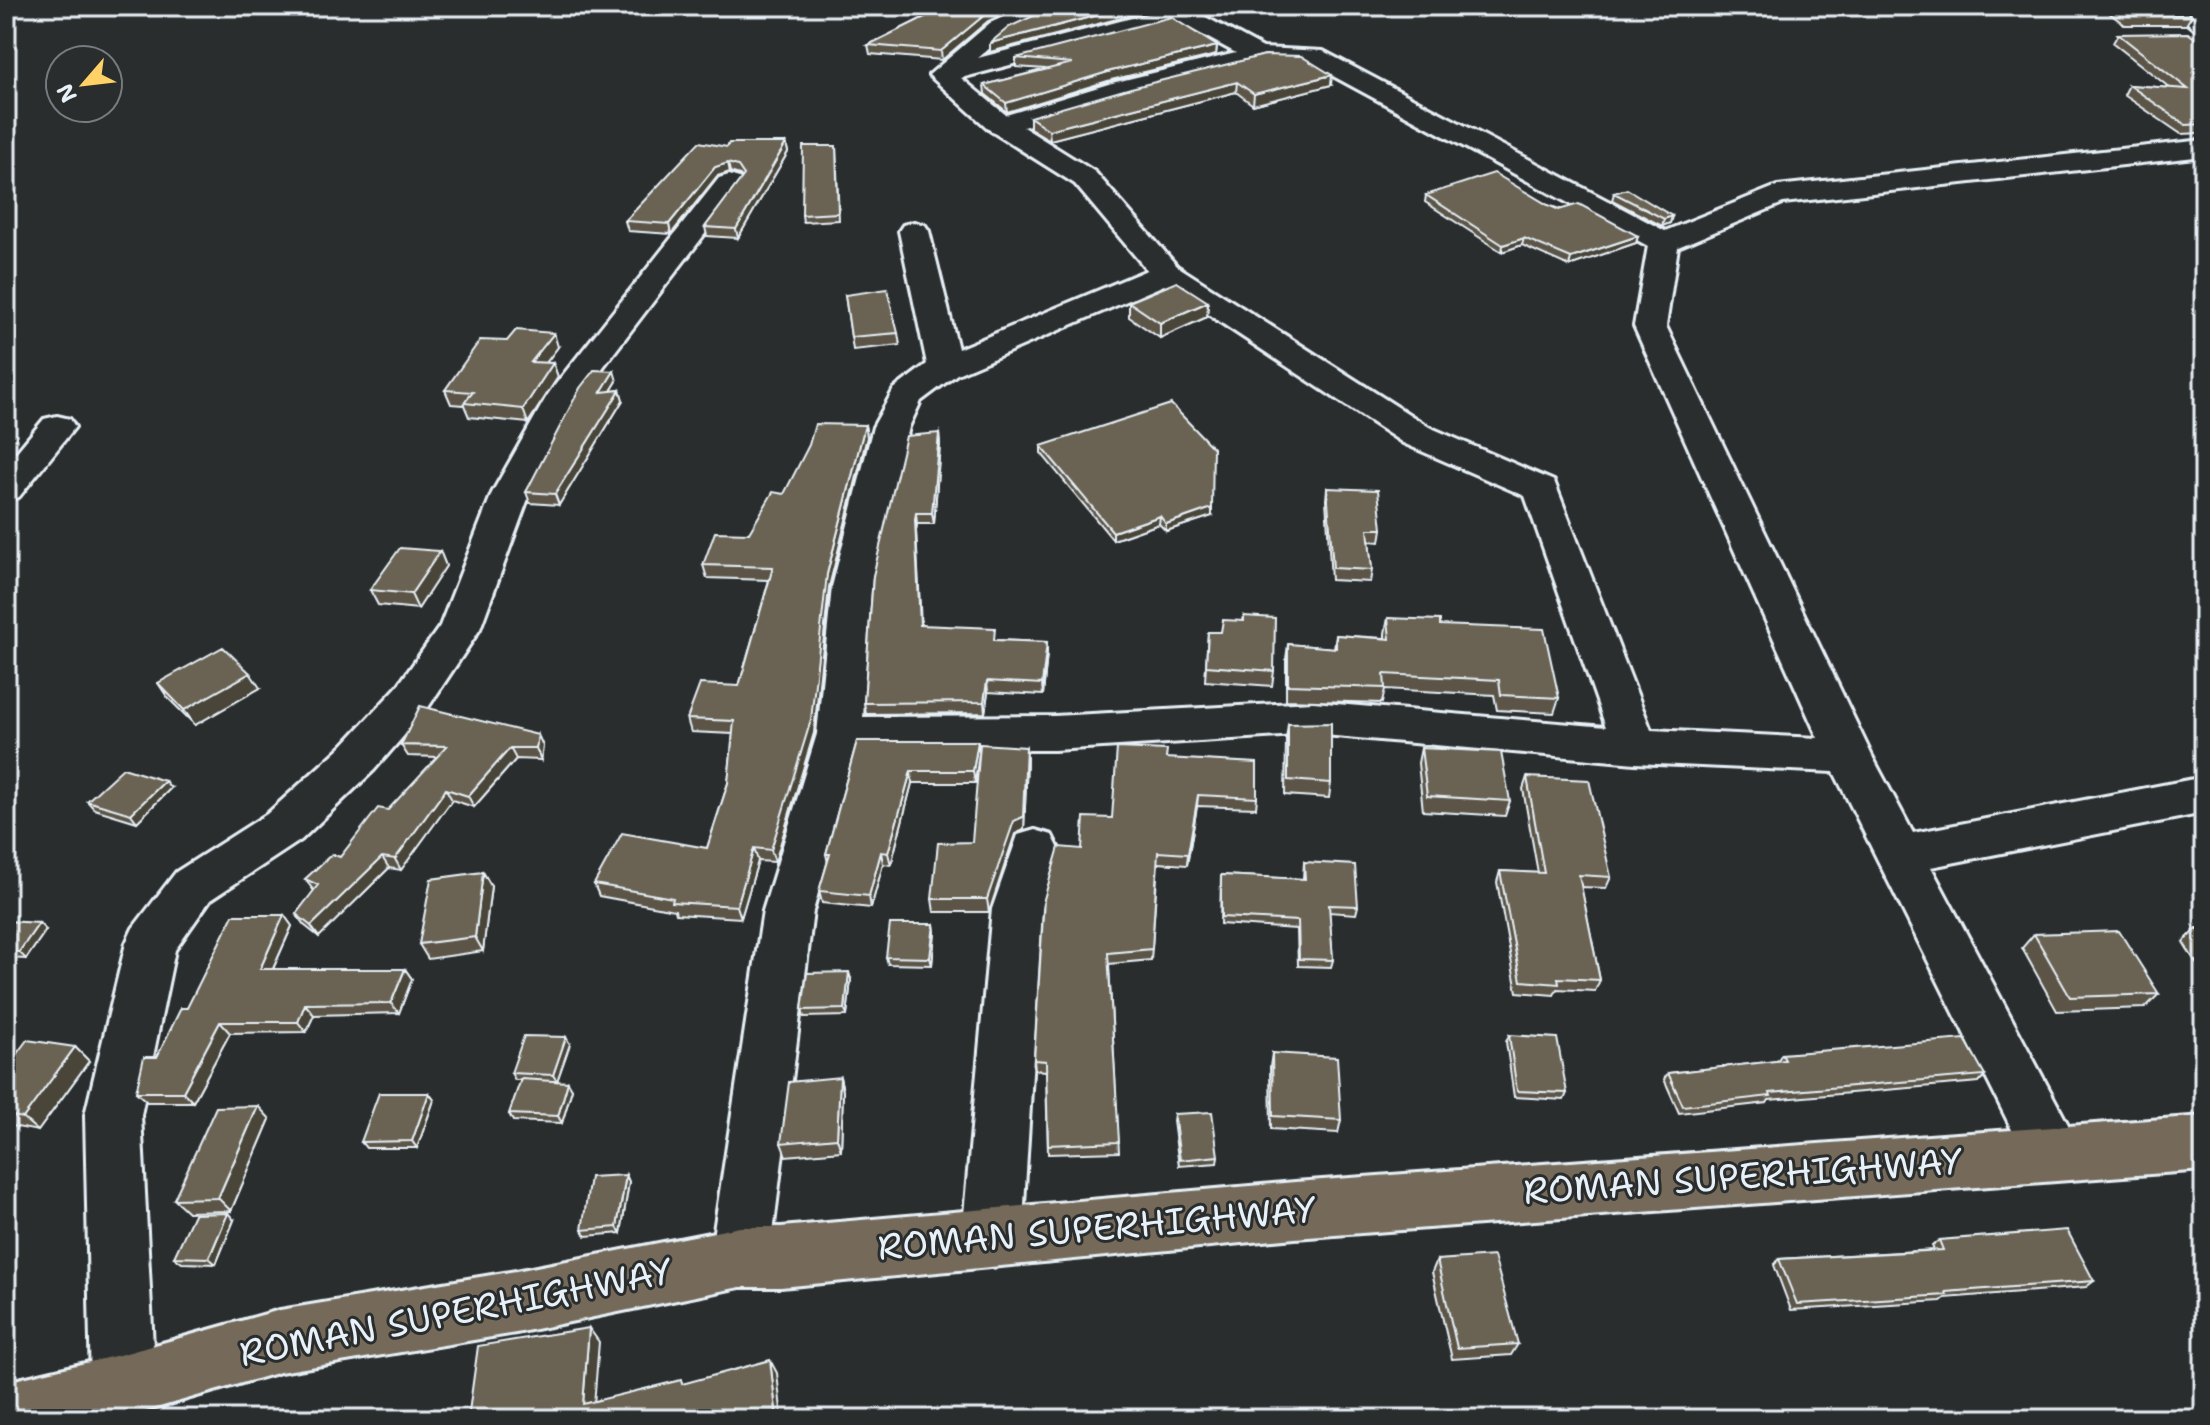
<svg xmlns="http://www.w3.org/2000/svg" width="2210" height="1425" viewBox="0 0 2210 1425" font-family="'Shantell Sans',sans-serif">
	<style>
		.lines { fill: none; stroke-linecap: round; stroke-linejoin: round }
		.minor-casing { stroke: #e8f1f8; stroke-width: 6 }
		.major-casing { stroke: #e8f1f8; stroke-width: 6 }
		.minor { fill: #2a2d2e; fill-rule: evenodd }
		.major { fill: #746a5a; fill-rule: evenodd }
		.wall { fill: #5b5547; stroke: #e8f1f8; stroke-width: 2 }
		.shaded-wall { fill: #4a4539; stroke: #e8f1f8; stroke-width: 2 }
		.building { fill: #6a6352; stroke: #e8f1f8; stroke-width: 2 }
		.labels { text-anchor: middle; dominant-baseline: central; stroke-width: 6; stroke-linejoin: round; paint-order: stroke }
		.near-street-label { font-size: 36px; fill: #e8f1f8; stroke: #2a2d2e }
	</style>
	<rect width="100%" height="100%" fill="#2a2d2e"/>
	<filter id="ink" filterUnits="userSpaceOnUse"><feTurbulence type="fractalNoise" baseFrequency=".0125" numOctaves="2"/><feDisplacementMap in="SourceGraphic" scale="16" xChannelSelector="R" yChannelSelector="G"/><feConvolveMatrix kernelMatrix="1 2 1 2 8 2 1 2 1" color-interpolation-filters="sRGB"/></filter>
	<g filter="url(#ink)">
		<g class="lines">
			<defs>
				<path id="minor" d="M1028,6h32l-4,5 -48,22 -30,25 181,-47 -4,-5h30l78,42 60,3 342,180 112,-45 427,-46v16l-421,47 -105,44 -12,79 206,430 41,77 291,-56v36l-273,54 142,267 8,19 -8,19 -20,8 -20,-8 -199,-400 -199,-9 -322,-29 -259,16h-197l-44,161 -43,346 -9,21 -21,9 -21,-9 -9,-21 53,-346 54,-177 15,-147 41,-160 21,-38 33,-25 -28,-133 4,-6 11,-3 11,3 4,6 29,118 189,-79 -72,-86 -84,-53 -62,-56 61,-52zM1177,21l59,32 -124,30 -106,32 -45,-37zM1258,62l51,1 339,183 -14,80 184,412 -167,-8 -97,-249 -125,-54 -252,-161 -82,-94 -72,-45 107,-32zM1164,285l239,158 122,53 81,231 -293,-25 -259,14 -191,1 9,-130 37,-160 12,-26 36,-27z
					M2168,6h27l9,7v18l-9,-2z
					M729,175l10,3 4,6 -162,212 -51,97 -50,136 -53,80 -53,61 -73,70 -91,60 -35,50 -34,165 14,271 -10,22 -22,10 -22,-10 -10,-22 -6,-271 41,-172 7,-15 43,-56 91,-58 75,-68 55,-59 43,-61 52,-133 56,-99 171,-216z
					M57,416l13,3 5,8 -56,70 -13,4v-36l38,-46z
					M1035,830l17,5 7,14 -17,60 -20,328 -9,21 -21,8 -21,-8 -9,-21 30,-328 26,-74z"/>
				<path id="major" d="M2204,1116v54l-909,68 -514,49h-41l-224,46 -236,39 -162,47h-112v-37l117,-28 157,-44 236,-39 224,-44h41l514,-45z"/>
			</defs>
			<use href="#minor" class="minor-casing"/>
			<use href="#major" class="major-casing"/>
			<use href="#minor" class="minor"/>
			<use href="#major" class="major"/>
		</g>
		<path class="wall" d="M947,6h74l-33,15 -46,39 -72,-6 -2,-9z
			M2100,6h81l11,9 -6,10h-61z
			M2118,34l86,11v88l-23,1 -57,-39 5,-10 41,3 -57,-45z
			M1217,46l-1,9 -105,25 -104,32 -22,-18 -1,-9 62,-16 -30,-2v-9z
			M1265,55l66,30 -78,20 -17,-13 -186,48 -20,-12v-11z
			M786,143l2,9 -50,86 -31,-2 -2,-9 37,-49 -2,-3 -10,-3 -13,4 -46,58 -43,-3 -3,-10 102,-74z
			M836,146l3,74 -36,2 -1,-7z
			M1614,193l58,23 -2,7 -8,3 -50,-26z
			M1426,195l122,10 90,31 -2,7 -67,23 -47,-21 -20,7 -77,-50z
			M845,295l53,38 2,12 -47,5z
			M1129,302h79l-1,15 -47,21 -31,-21z
			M558,347l-12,16h7l5,14 -30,46 -59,-6 -5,-12 -13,-1 -6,-14z
			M617,381l-6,10 9,-1 3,10 -64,105 -29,-2 -4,-11z
			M865,425l2,12 -38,150 -15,146 -39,129 -17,-1 -17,57 -65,-4 -1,-4 -76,-14 -5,-12 113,-36 21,-65 5,-49 -42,-2 -4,-13 52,-33 30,-106 -62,-2 -4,-13 46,-32 35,-39z
			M939,433l1,11 -6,80h-17l-1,7 5,94 75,15 51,2v11l-4,42 -55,-3 -3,21 -119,1 -2,-11 9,-127z
			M1041,446l171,70 -46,15 -7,-7 -46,16 -72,-87z
			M1327,488l55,41 -2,13 -11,-1 3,29 -2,12 -39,-2 -5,-80z
			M440,551l6,15 -28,43 -40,-4 -8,-15z
			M1244,616l30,55 -2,15 -67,-5 3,-49h13l22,-11z
			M1388,618l52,7 119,73 -5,15 -57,-3 -3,-15 -109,-6 -3,14 -96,-3v-41l2,-15 46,4 2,-13 49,3v-5z
			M158,683l102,5 -65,37 -27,-27z
			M1288,724l43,59 -2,15 -44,-3 1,-56z
			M857,741l122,12 -4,30h-63l-21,82 -8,-1 -12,44 -49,-5 -3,-12 9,-28 -2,-9z
			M401,745l142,1 -2,14 -25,-1 -42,48 -22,-7 -51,70 -12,-2 -70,69 -15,-12 -8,-11 18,-23 -9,-12 35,-22 48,-47 50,-53 -30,-1z
			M1026,747l1,13 -3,70 -9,4 -26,78h-55l-2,-13 40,-57z
			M1421,748l89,53 -5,15 -82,-5 -5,-48z
			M1166,758l91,40 -1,10 -59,-2 -10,59 -29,-2 -7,97 -42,4 10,188 -71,2 -2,-83 -11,-1 -1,-10 48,-211 30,-31z
			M1527,777l84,100 -5,11 -25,-1 19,93 -5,11 -38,-2 -3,6 -37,-3 -20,-110 3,-11 38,2 -15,-84z
			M171,788l-34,34 -43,-13 -7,-8z
			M1304,862l54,44 -2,8 -27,-2 4,48 -2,7 -33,-1 -1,-37 -77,-5 1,-49 82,4z
			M483,872l8,14 -8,65 -55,8 -9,-15z
			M284,915l8,11 -19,43h132l7,10 -13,34 -85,2 -8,17 -76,1 -37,69h-46l-11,-10 51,-84z
			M6,921l40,9 -20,29 -20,-1z
			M934,924l1,8 -3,33 -44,-1 -2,-7z
			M2197,928h7v48l-21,-34z
			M2034,934l125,60 -14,14 -88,3 -35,-63z
			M851,979l-4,37 -43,1 -2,-7z
			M1509,1035l58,58 -3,7 -50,-3 -8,-55z
			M570,1044l-13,37 15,8 -10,34 -49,-2 -4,-7 12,-34h-6l-4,-7z
			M75,1047l14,14 -51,70 -32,-6v-57z
			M1272,1053l69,67 -3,13 -67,-4 -1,-62z
			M1782,1054l203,21 -6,7 -210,18 -2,3 -88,10 -15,-34 4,-6 109,-12z
			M840,1077l3,14 -2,60 -55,5 -5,-13z
			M429,1093l5,7 -17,48h-51l-5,-6z
			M1174,1114l44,42 -1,7 -38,3 -6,-45z
			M270,1119l-39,92 -43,1 -14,-13z
			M626,1175l3,7 -8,51 -35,3 -4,-6z
			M234,1220l-18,44 -34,-1 -8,-6z
			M1939,1240l155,41 -8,6 -141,11 -4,3 -150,9 -17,-45 5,-6 155,-9 -2,-4z
			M1437,1260l81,84 -7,11 -59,4 -20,-87z"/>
		<path class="shaded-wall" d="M1001,6h20l-33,15 -46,39 -1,-9 47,-39z
			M1133,6h11v6l-154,40v-9z
			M1217,46l-1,9 -105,25 -104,32 -1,-9 105,-32z
			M1332,75l-1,10 -78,20 1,-11z
			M1237,82l-1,10 -186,48 -1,-10z
			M786,143l2,9 -50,86 -2,-9z
			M728,163l2,9 -13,4 -46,58 -2,-10 46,-57z
			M1672,216l-2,7 -8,3 2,-7z
			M1638,236l-2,7 -67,23 2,-8z
			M1524,238l-2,7 -20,7 1,-7z
			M1208,302l-1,15 -47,21v-15z
			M554,333l4,14 -22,29 -5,-14z
			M553,363l5,14 -30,46 -5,-14z
			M614,371l3,10 -13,21 -3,-10z
			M620,390l3,10 -64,105 -4,-11z
			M865,425l2,12 -38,150 -15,146 -39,129 -4,-12 56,-276z
			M939,433l1,11 -6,80 -2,-11z
			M1212,508v8l-46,15v-7z
			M916,513l1,11 -1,7 5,105 -6,-116z
			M1160,516l-1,8 -46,16v-8z
			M440,551l6,15 -28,43 -7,-15z
			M1047,642v11l-4,42 -1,-11z
			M250,673l10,15 -65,37 -11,-15z
			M987,681l1,11 -3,21 -1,-11z
			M538,735l5,11 -2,14 -5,-12z
			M978,741l1,12 -4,30 -2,-12z
			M1026,747l1,13 -3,70 -9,4 -26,78 -2,-13z
			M510,748l6,11 -42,48 -6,-11z
			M911,771l1,12 -21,82 -3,-12z
			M165,781l6,7 -34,34 -6,-8z
			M446,789l6,11 -51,70 -6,-11z
			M1198,795l-1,11 -10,59 1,-11z
			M754,848l4,13 -17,57 -4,-12z
			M881,852l2,12 -12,44 -2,-12z
			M382,857l7,11 -70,69 -8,-11z
			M483,872l8,14 -8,65 -8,-14z
			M284,915l8,11 -24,54 -8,-11z
			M39,923l7,7 -20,29 -7,-7z
			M934,924l1,8 -3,33 -2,-7z
			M405,969l7,10 -13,34 -8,-10z
			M849,972l2,7 -4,37 -2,-7z
			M305,1004l9,11 -8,17 -8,-10z
			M220,1022l10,11 -37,69 -10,-10z
			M566,1037l4,7 -13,37 -4,-6z
			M75,1047l14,14 -51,70 -15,-13z
			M840,1077l3,14 -2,60 -4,-13z
			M568,1082l4,7 -10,34 -4,-7z
			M429,1093l5,7 -17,48 -5,-7z
			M258,1106l12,13 -39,92 -13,-13z
			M626,1175l3,7 -8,51 -4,-6z
			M228,1213l6,7 -18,44 -7,-6z
			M589,1328l10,14 -6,75 -10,-13z
			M770,1360l7,13 5,46h-5z"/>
		<path class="building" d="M947,6h54l-13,6 -47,39 -73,-6z
			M1055,6h78l-143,37 19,-16z
			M2118,6h63l11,9h-62z
			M1171,17l46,29 -106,25 -105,32 -22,-18 88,-22 -56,-5z
			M2188,33l16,12v79l-18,1 -57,-40 59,4 -70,-55z
			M1265,55l36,1 31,19 -78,19 -17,-12 -188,48 -19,-13 101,-29z
			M699,142l28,5 2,-4h57l-50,86 -31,-2 39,-52 -6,-9 -10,-3 -13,4 -46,57 -44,-3z
			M803,146h33l2,67 -36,2z
			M1494,173l54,32 11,5 20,-6 59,32 -67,22 -47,-20 -21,7 -77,-50z
			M1627,189l45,27 -8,3 -50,-26z
			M1177,282l31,20 -48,21 -31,-21z
			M887,289l11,44 -47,4 -6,-42z
			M516,330l38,3 -23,29 22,1 -30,46 -59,-6 9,-11 -28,-2 35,-50 27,1z
			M594,370l20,1 -13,21 19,-2 -65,104 -29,-2 54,-104z
			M1171,404l42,44 -1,60 -46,16 -6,-8 -47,16 -72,-86z
			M815,424l50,1 -38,149 -16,146 -40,130 -17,-2 -17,58 -65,-4 1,-4 -79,-14 28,-51 85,15 21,-65 6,-62 -47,-2 13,-35 39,2 34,-119 -70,-2 12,-33 34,1 24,-41 11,2 25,-49z
			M939,433l-7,80h-16l-1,7 5,105 75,3 -1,12 53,2 -5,42 -55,-3 -3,21 -120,1 9,-127 33,-140z
			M1327,488l51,2 4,39h-14l4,41 -39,-2z
			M400,548l40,3 -29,43 -41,-4z
			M1244,616l31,2 -1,53 -68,-5 2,-34h13l2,-12 21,1z
			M1388,618l52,2v5l104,4 15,69 -58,-3 -2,-15 -115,-6 1,14 -97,-3v-41l48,4v-13l54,4z
			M223,647l27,26 -66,37 -26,-27z
			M420,706l118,29 -2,13h-26l-42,48 -22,-7 -51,70 -13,-2 -71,69 -15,-12 22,-29 -13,-6 27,-25 8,3 38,-49 10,2 59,-64 -46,-1z
			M1331,723v60l-43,-3v-56z
			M857,741h121l-5,30h-62l-23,82 -7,-1 -12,44 -50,-5 11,-37h-4z
			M980,744l46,3 -3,70 -9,4 -27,78h-55l6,-56 34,-1z
			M1117,748l50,2 -1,8 91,5v35l-59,-3 -10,59 -30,-2 -6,97 -44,4 11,189 -71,3 -2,-84 -12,-1 10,-161 15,-52 23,2 2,-32 28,1z
			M1421,748l80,4 9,49 -83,-5z
			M123,768l42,13 -34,33 -44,-13z
			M1527,777l62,3 22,97 -32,-2 21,105 -42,-2 1,6 -38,-3 -21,-110 44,2z
			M1304,862l51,3 3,41 -29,-1 4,55 -34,-1 -1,-38 -77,-4v-42l84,4z
			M483,872l-8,65 -56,7 12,-65z
			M233,915h51l-24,54h145l-14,34 -86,1 -7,18h-78l-37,70h-47l8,-35h13l24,-49h6z
			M6,921l33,2 -20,29 -13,-1z
			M890,924h44l-4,34 -44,-1z
			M2197,928h7v11z
			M2119,931l40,63 -89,3 -36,-63z
			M849,972l-4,37 -43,1 5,-37z
			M1509,1035l48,3 10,55 -50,-2z
			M524,1036l42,1 -13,38 -42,-2z
			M1965,1039l20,36 -215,18 1,3 -88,10 -15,-33 117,-13 -3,-6z
			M27,1040l48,7 -52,71 -17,-3v-47z
			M1272,1053l65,4 4,63 -68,-4z
			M840,1077l-3,61 -56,5 8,-61z
			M521,1079l47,3 -10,34 -49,-2z
			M379,1093h50l-17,48 -51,1z
			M258,1106l-40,92 -44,1 42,-92z
			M1212,1112l6,44 -38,4 -6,-46z
			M626,1175l-9,52 -35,3 8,-53z
			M228,1213l-19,45 -35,-1 20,-43z
			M2067,1230l27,51 -148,11 1,3 -150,9 -18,-45 164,-9 -4,-10z
			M1494,1256l24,88 -61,4 -20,-88z
			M589,1328l-6,76 98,-24 1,4 88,-24 7,59h-309l10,-73z"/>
	</g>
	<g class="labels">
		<g class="near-street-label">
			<text transform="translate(1743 1176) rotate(-4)">ROMAN SUPERHIGHWAY</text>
			<text transform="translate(1097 1228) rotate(-5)">ROMAN SUPERHIGHWAY</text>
			<text transform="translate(456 1312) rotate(-11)">ROMAN SUPERHIGHWAY</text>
		</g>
	</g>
	<rect width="2210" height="1425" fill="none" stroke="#2a2d2e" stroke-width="32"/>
	<rect x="16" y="16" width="2178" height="1393" fill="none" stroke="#e8f1f8" stroke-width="3" filter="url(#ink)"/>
	<g transform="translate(84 84) rotate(242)"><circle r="38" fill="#2a2d2e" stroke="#767b7f" stroke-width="2"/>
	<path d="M0-6L14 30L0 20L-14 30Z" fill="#ffd166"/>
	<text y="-12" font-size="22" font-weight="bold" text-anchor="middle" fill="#e8f1f8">N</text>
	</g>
</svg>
